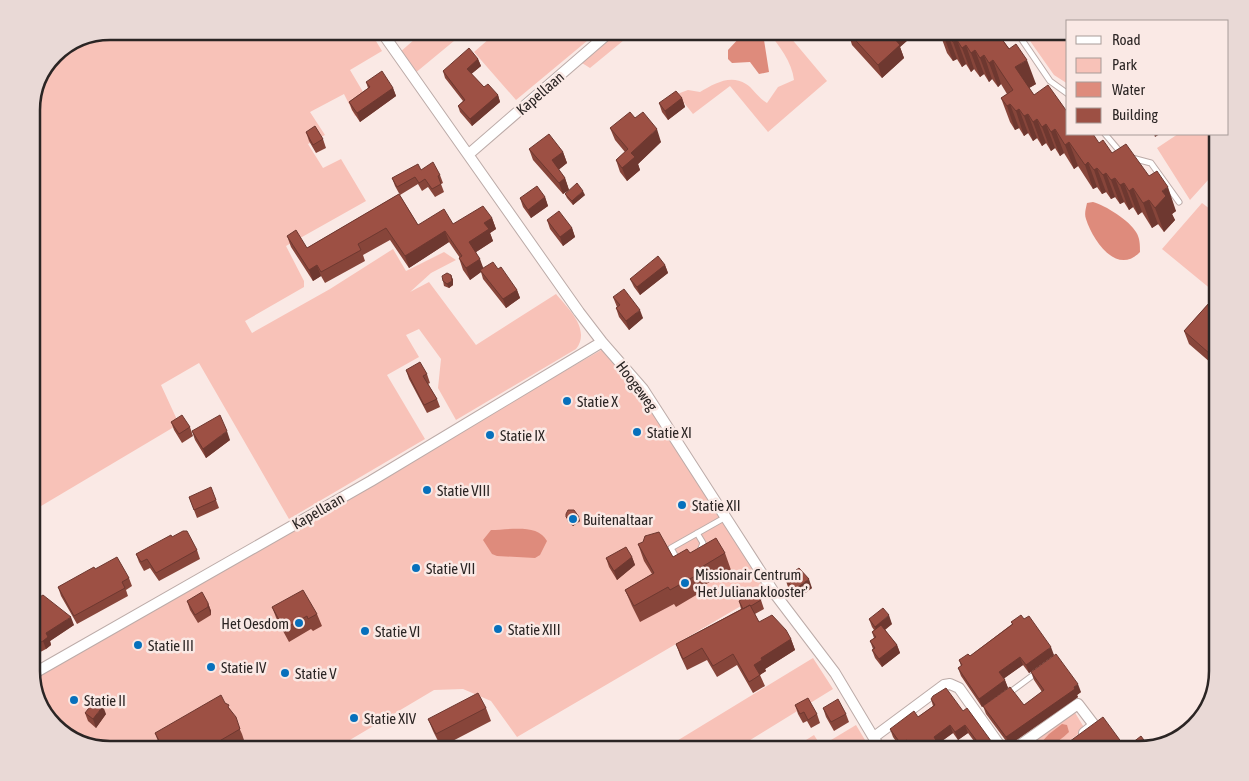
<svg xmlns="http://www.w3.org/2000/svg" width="1249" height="781" viewBox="0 0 1249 781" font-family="'Asap Condensed',sans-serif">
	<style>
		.green { fill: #f8c2b8 }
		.water { fill: #de8b7c }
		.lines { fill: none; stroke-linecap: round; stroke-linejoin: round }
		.lane-casing { stroke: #bcaba8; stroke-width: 7 }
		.street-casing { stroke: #bcaba8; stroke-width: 12 }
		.lane { stroke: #fff; stroke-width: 5 }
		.street { stroke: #fff; stroke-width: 10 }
		.wall { fill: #87453a }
		.shaded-wall { fill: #6e3830 }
		.building { fill: #9d5044; stroke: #6e3830 }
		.poi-dot { fill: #0770bc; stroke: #fae9e5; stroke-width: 2 }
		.labels { text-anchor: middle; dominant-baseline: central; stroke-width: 5; stroke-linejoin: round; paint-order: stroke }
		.street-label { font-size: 15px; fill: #2b2524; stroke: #fae9e5 }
		.poi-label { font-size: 15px; fill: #2b2524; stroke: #fae9e5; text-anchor: start }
		.rim { fill: none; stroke: #2b2524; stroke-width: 2.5 }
	</style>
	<rect width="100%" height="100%" fill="#fae9e5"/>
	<path class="green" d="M110,31h260l12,20 -32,19 22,37 -17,9 -11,-22 -34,18 15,23 -17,9 15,24 18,-9 25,42 -80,45 18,35v6l-59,34 7,12 78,-44 63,-40 13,22 38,-19 12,8 -25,13 -21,19 19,-10 47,63 80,-51c13,15 35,36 20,55l-120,71 -18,-32 3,-29 -22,-30 -13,6 13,22 -32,18 38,64 -136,80 -90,-156 -38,22 18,39 -148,88v-22l9,-5 -9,-11v-369l24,-51z
		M424,31h42l-52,43 -15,-21z
		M498,31h92l3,5 -77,64 -42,-48z
		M618,31h17l-45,37 -8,-5z
		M767,31h18l42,50 -59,51 -38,-46 -37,28 -16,-20 11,-4 12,2c14,-8 30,-18 46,-8 7,4 11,13 21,19l11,-16 16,-7c-2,-18 -15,-35 -27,-49z
		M1023,31h43l2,4v49l-14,-9z
		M1178,134h40v35l-28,31 -33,-52z
		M1202,203l16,12v80l-56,-46z
		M603,349l36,42 131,198 -253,148 -26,-36 -28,-12 -29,1 -101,60h-223l-40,-11 -28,-28 -10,-35z
		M813,658l20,31 -99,61h-72z
		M1074,711l11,18 -28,21h-40z
		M856,725l15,25h-81l24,-15 7,11z"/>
	<path class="water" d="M758,35l6,5 5,32 -10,2 -9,-12 -18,1 -4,-4v-9l13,-14z
		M1093,202c12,3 37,19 43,30 4,6 4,13 4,20 -23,24 -47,-11 -54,-33 -2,-5 0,-11 1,-16z
		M491,530c17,0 47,-7 56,11l-7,14 -5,3 -38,-2 -5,-2 -9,-14z
		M1062,724l5,1 2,7c-13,13 -26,18 -43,18l11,-3 12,-13z"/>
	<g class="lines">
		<defs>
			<path id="lane" d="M1016,31l34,50 18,13
				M1105,134l17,20
				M1132,158l19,5 28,39
				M697,533l6,10 -3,8
				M678,561l-7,-13 53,-30
				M1009,693l27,-20"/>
			<path id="street" d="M381,31l198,281 23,30 41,47 132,205 60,79 46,77
				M469,154l142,-123
				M31,675l340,-194 231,-139
				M874,737l70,-52 6,-1 9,4 44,62
				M1013,750l65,-46 16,21 -10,8"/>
		</defs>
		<use href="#lane" class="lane-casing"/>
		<use href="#street" class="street-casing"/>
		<use href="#lane" class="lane"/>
		<use href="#street" class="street"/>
	</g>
	<path class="wall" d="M848,31h70l-18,16 4,11 -22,20 -30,-33 -4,-13z
		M939,31h57l40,53 -7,4 5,7 34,39 31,9 13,10 37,23 27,35 -4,3 3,6 -11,12 -6,-8 -6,4 -10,-16 -4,3 -5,-8 -4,3 -5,-8 -4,2 -5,-7 -4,2 -5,-7 -4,2 -5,-7 -4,2 -15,-23 -4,3 -10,-16 -4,3 -5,-8 -4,3 -5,-8 -4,3 -5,-8 -4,3 -5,-8 -4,3 -5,-8 -4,2 -5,-8 -9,-24 6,-4 -6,-10 -3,3 -6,-8 -3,3 -5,-8 -4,3 -6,-8 -3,3 -5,-8 -4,3 -5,-8 -4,2 -6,-8z
		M478,59l3,7 -10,8 13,13 14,8 2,7 -28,24 -12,-14 -2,-6 5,-5 -18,-23 -2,-7z
		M366,82l27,6 3,8 -36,26 -8,-12 -3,-8 19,-14z
		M682,98l3,9 -17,13 -6,-8 -3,-9z
		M635,118l26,24 -23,22 2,6 -13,11 -7,-9 -4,-12 9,-8 -10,-12 -5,-12z
		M306,132l17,7 3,9 -10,5 -7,-12z
		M529,149l34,3 4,11 -9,7 7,8 4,12 -6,4 -30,-34z
		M421,170l19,5 3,8 -2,1 3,8 -9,5 -7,-10 -6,4 -4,-7 -18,11 -5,-9 -3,-8z
		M399,194l19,31 35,-1 39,-6 4,11 -6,4 3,8 -17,11 7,16 15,1 19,21 3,8 -14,10 -23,-29 -2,-7 -11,8 -7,-10 -4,-12h1l-11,-16 -40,26 -19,-28 -27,15 2,6 -40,22 -4,-7 -8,5 -22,-34 -4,-11 20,12z
		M565,194l20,1 -12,10 -6,-7z
		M545,197l3,9 -17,12 -8,-11 -3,-9z
		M547,220l25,8 3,9 -12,9 -13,-17z
		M665,265l3,8 -28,22 -6,-8 -4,-8z
		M451,275l2,5v5l-4,3 -5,-2 -1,-5z
		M1218,293v76l-29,-25 -5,-13z
		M613,297l30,21 -14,12 -10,-13 -3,-9 1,-1z
		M406,370l21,4 3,9 -2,1 9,15 3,8 -13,6 -18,-34z
		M171,422l19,5 3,9 -11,7 -8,-13z
		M192,431l38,9 -24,18 -11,-18z
		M189,497l27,3 3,8 -22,10z
		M566,517l14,4 -7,5 -5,-4z
		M172,537l25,13 3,9 -41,22 -9,-13 -6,3 -5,-9 -3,-8z
		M638,544l35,13 17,-4h35l6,17 -30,17 2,4 -27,16 -2,-3 -34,18 -8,-16 -7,-16 27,-16 -8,-13z
		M632,557l3,8 -18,15 -8,-13 -3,-9z
		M95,569l34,9 3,8 -6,4 2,6 -51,28 -16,-28 -3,-9z
		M785,578l27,10 -15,11 -9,-12z
		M761,600l3,9 -9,5 4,8 32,17 4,11 -30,19 1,2 -6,4 5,11 -12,7 -16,-28 -20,12 -10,-17 -20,10 -7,-15 -4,-11 65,-35 -2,-8z
		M187,601l21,2 3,8v4l-13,8 -8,-13z
		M31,602l43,23 -24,16 1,4 -5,4 -15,8z
		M272,607l45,7 5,12 -9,5 -2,-2 -22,13 -12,-22z
		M869,619l23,5 -7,6 12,15 3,8 -18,14 -7,-9 -3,-8 1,-1 -3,-8 4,-3 -2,-6 2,-2 -2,-3z
		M1011,622l43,33 -25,18 -6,-8 -19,13 4,10 -26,19 -21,-31 -3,-8 3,-2 -2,-6 11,-4 42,-32z
		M1031,672l50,20 -4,3 1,2 -69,48 -23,-31 -3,-8 41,-1 18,-13 -8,-12z
		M931,699l32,12 31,34 -14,4 -12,-16 -10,7 -5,-7 -15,11 4,6h-31l-1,-2 -3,2h-5l-9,-13 -3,-8 28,-12 15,-11z
		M225,703l7,9 10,22 4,12 -7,4h-78l-6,-17z
		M795,705l22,9 3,9 -9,5 -4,-7 -4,2 -5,-9z
		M486,708l5,13 -50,26 -8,-16 -5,-12z
		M823,708l23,6 3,8 -15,9 -8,-14z
		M85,713l21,1 -10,14 -8,-7z"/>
	<path class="shaded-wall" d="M899,31h19l-18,16 4,11 -22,20 -4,-13 15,-28z
		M948,35l9,24 -4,2 -9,-24z
		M957,40l9,24 -4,3 -9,-25z
		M966,45l8,24 -3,3 -9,-24z
		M975,50l9,24 -4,3 -9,-24z
		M984,55l8,24 -3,3 -9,-24z
		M478,59l3,7 -12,10 -2,-7z
		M993,60l8,24 -3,3 -9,-24z
		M1027,60l9,24 -12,7 -9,-24z
		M393,88l3,8 -36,26 -3,-9z
		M498,95l2,7 -28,24 -2,-7z
		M682,98l3,9 -17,13 -3,-9z
		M1010,104l9,24 -4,2 -8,-24z
		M1019,109l9,24 -4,3 -8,-25z
		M1028,114l9,24 -4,3 -9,-25z
		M1037,119l9,24 -4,3 -9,-24z
		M1046,124l9,24 -4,3 -9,-24z
		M657,129l4,13 -23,22 2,6 -13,11 -5,-13 9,-15z
		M1055,129l9,24 -4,3 -9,-24z
		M1154,134h6l-5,3z
		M1069,142l9,24 -4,3 -9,-24z
		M563,152l4,11 -11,9 -4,-12z
		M1088,162l9,25 -4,2 -8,-24z
		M1097,168l9,24 -4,2 -8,-24z
		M1106,173l9,24 -4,2 -8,-24z
		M565,178l4,12 -6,4 -4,-11z
		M1115,178l9,24 -4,2 -9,-24z
		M1124,183l9,24 -4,3 -9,-25z
		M1168,187l8,24 -4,3 3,6 -11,12 -9,-24 7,-17z
		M1133,188l9,24 -4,3 -9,-24z
		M583,191l2,4 -12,10 -1,-4z
		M545,197l3,9 -17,12 -3,-8z
		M1149,200l9,24 -6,4 -9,-25z
		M492,218l4,11 -6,4 3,8 -20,13 -4,-12 15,-19z
		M572,228l3,9 -12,9 -3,-9z
		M445,231l4,11 -40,26 -4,-12z
		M480,259l4,11h-4l1,2 -11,8 -4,-12z
		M317,265l4,11 -8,5 -4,-11z
		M665,265l3,8 -28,22 -3,-8z
		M451,275l2,5v5l-4,3 -2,-4z
		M517,290l3,8 -14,10 -3,-9z
		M640,310l3,8 -14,12 -3,-9z
		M227,431l3,9 -24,18 -3,-9z
		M579,517l1,4 -7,5 -2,-4z
		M632,557l3,8 -18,15 -3,-9z
		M809,579l3,9 -15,11 -3,-9z
		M208,603l3,8v4l-3,-8z
		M889,615l3,9 -14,11 -3,-8z
		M71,617l3,8 -24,16 1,4 -5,4 -3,-8 3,-8z
		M791,639l4,11 -30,19 1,2 -8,5 -4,-11 7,-7z
		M897,645l3,8 -18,14 -3,-8z
		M1051,647l3,8 -25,18 -3,-8z
		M1020,657l3,8 -21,15 -3,-8z
		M1005,680l3,8 -26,19 -3,-8z
		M1078,684l3,8 -4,3 1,2 -69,48 -3,-8z
		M103,706l3,8 -10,14 -3,-9z
		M950,725l3,8 -17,12 -2,-8z
		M965,725l3,8 -10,7 -3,-8z
		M907,740l3,8 -3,2h-4l-2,-6z"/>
	<path class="building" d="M848,31h51l-6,6 7,8 -22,20 -30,-33z
		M940,31h56l13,18 7,-5 11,16 -12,7 19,28 14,-10 20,28v21h25l6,9 4,-3 9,13 14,-9 23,32 8,-5 11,16 -6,4 4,5 -11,12 -6,-8 -6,3 -10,-15 -4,3 -5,-8 -4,2 -5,-7 -4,2 -5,-7 -3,2 -6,-7 -3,2 -6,-8 -3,3 -16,-23 -4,3 -10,-16 -4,3 -5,-8 -4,3 -5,-8 -4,3 -5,-8 -4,2 -5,-7 -3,2 -6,-7 -3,2 -6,-8 12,-8 -20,-30 -4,3 -5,-8 -4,3 -5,-8 -4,3 -5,-8 -4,3 -5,-8 -4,2 -5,-7 -4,2z
		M469,48l9,11 -11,10 17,18 4,-3 10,11 -28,24 -12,-13 7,-6 -22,-29z
		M382,71l11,17 -36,25 -8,-11 21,-15 -4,-5z
		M676,91l6,7 -17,13 -6,-8z
		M630,112l5,6 8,-6 14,17 -26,24 4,4 -13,11 -6,-8 12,-11 -18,-21z
		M315,126l8,13 -10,6 -7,-13z
		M549,134l14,18 -11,8 13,18 -6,5 -30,-34z
		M433,162l7,13 -2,1 3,8 -9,5 -7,-10 -6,4 -4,-6 -18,10 -5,-9 26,-14 3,6z
		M577,183l6,8 -11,10 -7,-7z
		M537,186l8,11 -17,13 -8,-12z
		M399,194l19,31 26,-16 9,15 30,-18 9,12 -8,5 5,6 -20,13 11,17 -14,9 -7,-10 3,-2 -17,-25 -40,25 -19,-28 -28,16 3,6 -40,22 -4,-7 -8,5 -22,-34 9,-6 11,18z
		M559,211l13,17 -12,9 -13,-17z
		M658,256l7,9 -28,22 -7,-8z
		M493,262l5,7 3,-2 16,23 -14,9 -23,-29z
		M447,273l4,2 1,6 -5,3 -4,-3 -1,-5z
		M624,289l16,21 -14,11 -10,-13 4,-3 -7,-8z
		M1218,293v68l-34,-30z
		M420,362l7,12 -4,2 14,23 -13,6 -18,-35z
		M182,415l8,12 -11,7 -8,-12z
		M220,415l7,16 -24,18 -11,-18z
		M211,487l5,13 -22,10 -5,-13z
		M568,510h6l5,7 -8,5 -5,-5v-3z
		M183,531h4l10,19 -41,23 -9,-14 -6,3 -5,-8 35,-19 1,2z
		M659,532l14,25 14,-8 3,4 26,-15 9,15 -30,18 2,4 -27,15 -2,-3 -34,19 -9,-16 29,-17 -16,-29 5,-2 2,-6z
		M626,547l6,10 -18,14 -8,-13z
		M117,557l12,21 -7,4 3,6 -51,28 -16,-29 36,-20 1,2 2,-1z
		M799,568l10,11 -15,11 -9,-12z
		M303,590l14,24 -9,5 -1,-3 -23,13 -12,-22z
		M756,591l5,9 -10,6 -1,-1 -7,4 -4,-8z
		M202,592l6,11v4l-13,8 -8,-14z
		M43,595l28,22 -25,16 2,4 -5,4 -12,6v-45z
		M750,605l9,17 13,-7 14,15 5,9 -30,19 1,2 -8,5 6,10 -11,7 -16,-28 -20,12 -11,-18 -19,11 -7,-15z
		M883,608l6,7 -14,12 -6,-8z
		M1021,615l3,4 5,-3 22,31 -25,18 -6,-8 -21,15 6,8 -26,19 -21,-31 4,-3 -3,-5 9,-6 2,2 43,-32 -2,-2z
		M881,625l16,20 -18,14 -7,-9 3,-2 -5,-7 6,-4 -4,-5z
		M1056,654l22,30 -4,3 1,2 -69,48 -23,-31 27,-19 14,18 20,-15 -13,-18z
		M946,688l17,23 4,-3 27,37 2,5h-17l3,-2 -17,-23 -10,7 -5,-7 -16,12 8,13h-29l-6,-10 -6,4 -11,-15 24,-18 4,6 17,-12 -4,-6 2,-3z
		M478,693l8,15 -50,26 -8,-15z
		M221,695l4,8 4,2 -1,2 8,10 4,12 -36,21h-40l-9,-17z
		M808,698l9,16 -9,6 -4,-8 -4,2 -5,-9z
		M838,699l8,15 -15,8 -8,-14z
		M95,700l8,6 -10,13 -8,-6z
		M1103,717l22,30 -4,3h-34l-1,-2 -2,2h-31l3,-2 6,-1z
		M1141,736l8,11 -10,3h-16z
		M736,745l3,5h-11z"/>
	<g class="poi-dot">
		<circle cx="567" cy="401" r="5"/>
		<circle cx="637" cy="432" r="5"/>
		<circle cx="490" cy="435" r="5"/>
		<circle cx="427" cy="490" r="5"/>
		<circle cx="682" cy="505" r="5"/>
		<circle cx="573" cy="519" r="5"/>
		<circle cx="416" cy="568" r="5"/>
		<circle cx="685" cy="583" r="5"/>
		<circle cx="299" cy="623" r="5"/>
		<circle cx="498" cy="629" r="5"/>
		<circle cx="365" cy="631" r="5"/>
		<circle cx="138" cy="645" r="5"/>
		<circle cx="211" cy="667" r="5"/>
		<circle cx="285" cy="673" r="5"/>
		<circle cx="74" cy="700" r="5"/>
		<circle cx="354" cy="718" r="5"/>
	</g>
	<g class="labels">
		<g class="street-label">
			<text transform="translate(540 93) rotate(-41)">Kapellaan</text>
			<text transform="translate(637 386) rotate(53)">Hoogeweg</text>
			<text transform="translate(318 511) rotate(-30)">Kapellaan</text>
		</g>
		<g class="poi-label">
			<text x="577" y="401">Statie X</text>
			<text x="647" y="432">Statie XI</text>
			<text x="500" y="435">Statie IX</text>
			<text x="437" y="490">Statie VIII</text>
			<text x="692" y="505">Statie XII</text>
			<text x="583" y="519">Buitenaltaar</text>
			<text x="426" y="568">Statie VII</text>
			<text x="695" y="574">Missionair Centrum<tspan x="695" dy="17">'Het Julianaklooster'</tspan></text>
			<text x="289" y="623" text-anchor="end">Het Oesdom</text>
			<text x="508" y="629">Statie XIII</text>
			<text x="375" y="631">Statie VI</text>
			<text x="148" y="645">Statie III</text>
			<text x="221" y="667">Statie IV</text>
			<text x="295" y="673">Statie V</text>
			<text x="84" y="700">Statie II</text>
			<text x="364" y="718">Statie XIV</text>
		</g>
	</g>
	<path d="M0 0H1249V781H0ZM110 40H1139A70 70 0 0 1 1209 110V671A70 70 0 0 1 1139 741H110A70 70 0 0 1 40 671V110A70 70 0 0 1 110 40Z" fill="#e9d9d6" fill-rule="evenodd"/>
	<path class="rim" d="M110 40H1139A70 70 0 0 1 1209 110V671A70 70 0 0 1 1139 741H110A70 70 0 0 1 40 671V110A70 70 0 0 1 110 40Z"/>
	<rect x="1066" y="20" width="162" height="115" fill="#fae9e5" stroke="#a79b98"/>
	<rect x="1076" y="36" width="25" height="8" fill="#ffffff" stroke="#a79b98"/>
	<text x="1112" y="45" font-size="15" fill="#2b2524">Road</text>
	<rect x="1076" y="58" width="25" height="15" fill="#f8c2b8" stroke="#a79b98"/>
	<text x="1112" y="70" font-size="15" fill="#2b2524">Park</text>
	<rect x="1076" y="82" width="25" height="15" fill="#de8b7c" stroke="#a79b98"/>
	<text x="1112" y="95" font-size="15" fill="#2b2524">Water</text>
	<rect x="1076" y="108" width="25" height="15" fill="#9d5044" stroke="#a79b98"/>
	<text x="1112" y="120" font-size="15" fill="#2b2524">Building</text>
</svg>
